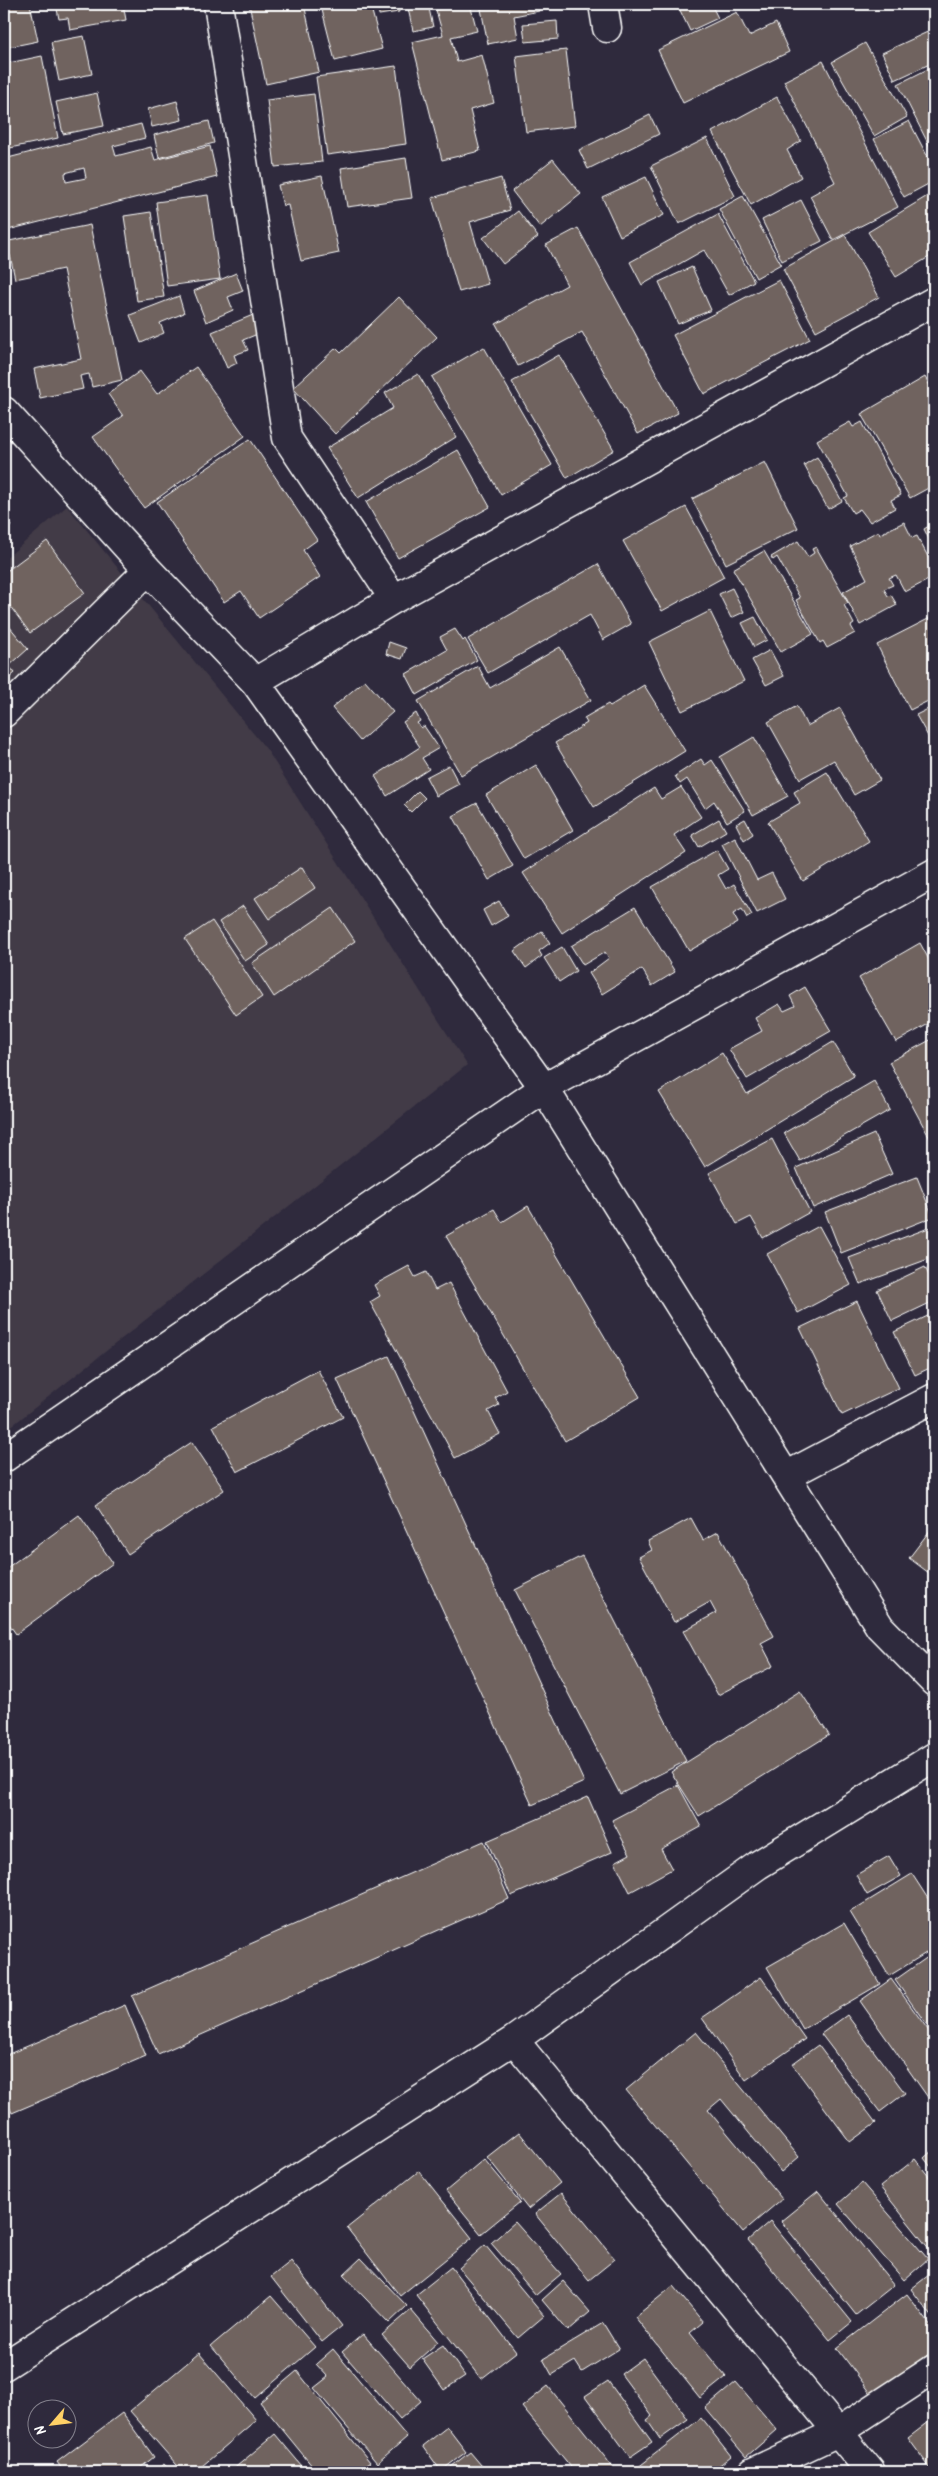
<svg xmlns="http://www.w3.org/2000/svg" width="938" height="2476" viewBox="0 0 938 2476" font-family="Kalam,sans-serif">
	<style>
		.built { fill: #423b47 }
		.building { fill: #70645f; stroke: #fff; fill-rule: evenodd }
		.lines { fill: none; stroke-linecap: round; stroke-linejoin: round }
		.minor-casing { stroke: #fff; stroke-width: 31 }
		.minor { stroke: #2f2a3d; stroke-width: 28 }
	</style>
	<rect width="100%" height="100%" fill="#2f2a3d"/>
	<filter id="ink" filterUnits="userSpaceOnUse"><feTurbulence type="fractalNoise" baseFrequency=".02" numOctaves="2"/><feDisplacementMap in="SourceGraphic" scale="10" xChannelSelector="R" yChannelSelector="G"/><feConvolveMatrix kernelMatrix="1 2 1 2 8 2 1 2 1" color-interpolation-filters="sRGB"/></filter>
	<g filter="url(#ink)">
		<path class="built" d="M67,506l200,244 200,315 -463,367v-872z"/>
		<path class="building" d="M4,4h26l8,37 -34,7z
			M56,4h67l3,16 -56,10 -2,-12 -9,1z
			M249,4h55l15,68 -53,12z
			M328,4h42l12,45 -47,12 -14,-55z
			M378,4h20l1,8 -20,3z
			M407,4h21l5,23 -20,4z
			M465,4h5l7,27 -26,6 6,25 25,-7 12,48 -24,7 10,41 -38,9 -30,-118 31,-7 -7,-25z
			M480,4h57l2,7 -25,5 4,22 -30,6z
			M677,4h34l7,14 -28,13z
			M737,12l12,24 27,-13 13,29 -106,51 -25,-53z
			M557,21l1,18 -33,3 -2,-18z
			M934,29v33l-39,18 -13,-27z
			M84,36l8,38 -33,7 -8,-39z
			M865,43l42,74 -33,19 -42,-74z
			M566,50l9,76 -49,6 -10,-76z
			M42,56l16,82 -53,11 -1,-85z
			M823,61l75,146 -65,33 -23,-44 25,-14 -51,-101z
			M396,66l10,78 -79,11 -11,-78z
			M934,66v89l-36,-71z
			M97,93l7,33 -41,8 -7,-32z
			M314,94l8,68 -47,5 -8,-67z
			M777,97l24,44 -14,9 14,27 -50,28 -39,-73z
			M177,101l5,19 -30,7 -4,-18z
			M650,115l9,19 -71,35 -9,-19z
			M209,121l5,22 -55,15 -5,-23z
			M909,121l25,48v12l-30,16 -30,-58z
			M141,124l4,14 -32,8 3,10 35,-9 4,13 55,-14 7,31 -213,54v-72zM84,168l2,10 -20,4 -1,-9z
			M707,138l28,58 -56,28 -28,-58z
			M406,158l6,40 -65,9 -6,-39z
			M553,159l28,35 -41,33 -28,-36z
			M322,176l17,77 -38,8 -13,-56 -5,1 -5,-21z
			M646,177l18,38 -44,21 -18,-39z
			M501,178l9,32 -40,12 18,62 -29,8 -27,-94z
			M934,192v62l-38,23 -28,-45z
			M208,195l12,84 -53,7 -11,-84z
			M743,196l38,68 -25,14 -37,-69z
			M801,200l21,41 -40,20 -20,-41z
			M518,211l20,26 -35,27 -20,-26z
			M151,212l13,85 -27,4 -13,-85z
			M718,214l36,67 -25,14 -25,-45 -62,35 -12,-23z
			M90,225l32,155 -30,7 -3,-13 -9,2 3,13 -43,9 -6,-29 47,-10 -18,-90 -48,10 -5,-24 -5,2 2,8h-3v-23z
			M578,228l100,185 -40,21 -56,-102 -64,34 -22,-42 71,-39 -21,-40z
			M845,235l34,62 -63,34 -33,-62z
			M692,267l19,43 -33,14 -19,-42z
			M236,273l7,18 -15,6 5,13 -27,12 -12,-31z
			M779,280l31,59 -106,55 -31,-59z
			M179,296l5,17 -24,10 4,10 -23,10 -11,-28z
			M399,297l38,40 -102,97 -42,-46 43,-40 5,5z
			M253,315l7,18 -17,7 5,10 -14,5 3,8 -10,5 -15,-36z
			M484,347l68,118 -51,30 -69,-118z
			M559,355l55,95 -47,28 -55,-96z
			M196,367l49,69 -101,72 -51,-71 30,-21 -15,-22 32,-23 17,23z
			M418,374l38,63 -98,61 -31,-50 66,-40 -8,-15z
			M925,377l9,16v92l-24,13 -49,-84z
			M850,422l3,5 9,-5 39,73 -10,5 4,8 -25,14 -10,-13 -7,4 -9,-15 4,-2 -31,-56z
			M250,439l67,101 -14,10 17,27 -61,41 -18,-27 -17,11 -67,-100z
			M458,450l32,57 -92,51 -32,-56z
			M817,457l25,44 -14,8 -24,-44z
			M765,462l33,66 -72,36 -34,-65z
			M686,507l38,70 -62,34 -39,-70z
			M4,517l7,9 -7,6z
			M904,522l8,16 5,-2 17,32v9l-29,15 -9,-17 -7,3 4,7 -9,4 4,7 3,-1 6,10 -37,20 -17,-33 24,-13 -17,-33 28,-15 2,3z
			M934,523v26l-10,-20z
			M47,541l38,52 -55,40 -26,-35v-25z
			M798,541l10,16 6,-4 -2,-4 4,-2 32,56 -4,2 10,19 -3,2 4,7 -28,15 -4,-7 -3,2 -24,-43 4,-2 -23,-41 -4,3 -2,-3z
			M764,551l49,83 -32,18 -48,-83z
			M598,564l33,60 -28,16 -13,-25 -102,58 -20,-34z
			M732,588l12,24 -13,6 -12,-24z
			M710,611l34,70 -62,30 -33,-69z
			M934,616v82l-24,12 -33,-65z
			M755,617l12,23 -13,7 -12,-24z
			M4,620l24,29 -19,17 6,7 -11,9z
			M455,629l8,12 2,-2 12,21 -60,35 -11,-21 41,-24 -7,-13z
			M389,642l17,6 -4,11 -16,-5z
			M560,647l31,53 -130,75 -43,-74 60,-35 12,22z
			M770,650l14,26 -18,9 -14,-25z
			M365,680l28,32 -33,29 -28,-33z
			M644,685l41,66 -91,56 -39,-64 32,-20 -3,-5 24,-14 2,2z
			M797,706l10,20 33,-18 40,72 -26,15 -20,-35 -34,19 -32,-57z
			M934,706v41l-18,-32z
			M416,713l4,8 -3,2 4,5 3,-2 15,22 -17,10 7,11 -42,27 -12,-20 45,-29 -17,-25z
			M754,737l34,59 -35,19 -33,-58z
			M701,759l4,6 7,-5 33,51 -18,11 -13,-21 -9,7 -18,-29 -7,5 -5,-8z
			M449,765l10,19 -23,12 -10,-19z
			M536,765l37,65 -49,29 -38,-64z
			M827,772l42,69 -66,40 -35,-59 32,-19 -6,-11z
			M681,787l20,30 -27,18 12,18 -124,80 -39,-60 131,-85 7,11z
			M418,791l7,7 -14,14 -7,-7z
			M477,803l36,63 -24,14 -36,-64z
			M719,819l7,12 -27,16 -7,-12z
			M745,819l8,15 -9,6 -8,-16z
			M735,837l22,43 15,-7 13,26 -28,14 -35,-69z
			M717,850l11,19 -10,6 8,14 8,-5 18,31 -5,3 -5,-9 -9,5 5,9 -49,28 -37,-64z
			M302,867l13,21 -46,31 -14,-21z
			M499,901l9,15 -17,10 -8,-16z
			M243,906l26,39 -24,16 -26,-39z
			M635,907l40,65 -23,14 -10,-17 -40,25 -13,-21 20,-15 -4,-6 -22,13 -12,-19z
			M333,908l22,33 -81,56 -22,-34z
			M212,921l50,76 -26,18 -51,-76z
			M542,931l8,12 -11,8 3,5 -16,12 -12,-17z
			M920,943l14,26v52l-38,21 -37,-64z
			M562,947l14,24 -17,11 -15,-24z
			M805,987l26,44 -84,48 -18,-30 33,-18 -7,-13 24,-14 5,7 11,-5 -5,-10z
			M934,1038v108l-45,-84z
			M833,1042l21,34 -149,91 -46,-75 63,-39 25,41z
			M874,1081l16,29 -90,51 -16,-28z
			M874,1134l18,40 -79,34 -17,-40z
			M772,1139l38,73 -47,26 -12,-21 -14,7 -28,-51z
			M917,1177l16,40 -92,36 -16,-41z
			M528,1206l112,191 -75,44 -119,-205 48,-27 8,13z
			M819,1226l32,59 -53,28 -31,-59z
			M934,1226v31l-74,27 -11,-26z
			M409,1266l6,11 11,-5 9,18 14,-7 58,108 -12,7 4,7 -11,6 12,23 -45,24 -85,-156 10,-6 -6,-11z
			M925,1267l9,19v15l-42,20 -15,-31z
			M857,1301l42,87 -57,27 -42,-87z
			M934,1313v53l-19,9 -21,-43z
			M389,1356l195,426 -52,23 -195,-426z
			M318,1370l25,47 -106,55 -24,-46z
			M192,1442l32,48 -96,64 -32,-49z
			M79,1515l34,48 -97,71 -12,-17v-47z
			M691,1518l12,22 15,-8 56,104 -13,7 12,23 -55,29 -35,-64 33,-18 -6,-11 -36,20 -35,-65 13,-7 -4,-9z
			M934,1525v50l-1,1 -24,-18z
			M582,1556l104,205 -66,33 -105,-204z
			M800,1691l29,44 -130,81 -28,-44z
			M678,1785l23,42 -40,22 11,20 -42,23 -15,-30 15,-8 -18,-34z
			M588,1797l24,55 -101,44 -24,-55z
			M484,1841l25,58 -351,155 -26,-58z
			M889,1856l12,20 -34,19 -11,-20z
			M912,1874l22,34v40l-45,28 -39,-64z
			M844,1923l36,61 -77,45 -36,-62z
			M932,1954l2,3v78l-39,-55z
			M761,1977l44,62 -59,41 -44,-62z
			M891,1979l43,59v68l-74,-105z
			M125,2005l21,51 -134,57 -8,-18v-39z
			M847,2015l58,78 -25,19 -59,-78z
			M696,2032l103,125 -18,15 -60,-73 -13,11 74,89 -39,33 -117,-142z
			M818,2045l58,78 -26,19 -58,-78z
			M519,2132l41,51 -32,26 -41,-52z
			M934,2149v22l-10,-13z
			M484,2159l36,43 -39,32 -35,-43z
			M915,2159l19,24v72l-54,-68z
			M419,2171l53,67 -72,58 -53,-68z
			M862,2183l66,76 -24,21 -66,-76z
			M818,2191l76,94 -38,30 -75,-94z
			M561,2193l54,66 -26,21 -54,-66z
			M770,2221l82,101 -22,18 -82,-100z
			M515,2222l46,52 -25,21 -45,-52z
			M485,2245l59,71 -26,22 -59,-70z
			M361,2258l46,48 -18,17 -46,-48z
			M291,2261l51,65 -20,16 -51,-65z
			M451,2267l65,85 -35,27 -65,-84z
			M934,2271v48l-23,-30z
			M563,2281l27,31 -22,19 -26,-31z
			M673,2286l30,36 -13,11 36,44 -26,21 -65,-81z
			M907,2294l27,36v20l-61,46 -36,-48z
			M271,2296l44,51 -60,51 -44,-52z
			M411,2310l27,32 -28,25 -28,-32z
			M603,2323l16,26 -37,23 -7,-11 -23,14 -9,-16z
			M363,2334l58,67 -21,18 -58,-67z
			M443,2345l22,31 -21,14 -22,-31z
			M333,2349l74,88 -30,26 -63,-75 14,-11 -12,-13z
			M199,2353l57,67 -61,52h-12l-53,-61z
			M643,2358l45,61 -28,20 -13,-19 5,-4 -31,-42z
			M297,2371l73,91 -13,10h-40l-57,-70z
			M608,2381l44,61 -22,15 -45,-61z
			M736,2382l41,48 -31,27 -41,-49z
			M548,2386l68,85 -2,1h-39l-53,-65z
			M122,2413l32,44 -19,15h-71l-7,-10z
			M701,2418l30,38 -20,16h-79z
			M934,2418v54h-1l-25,-34z
			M447,2427l19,25 -25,19 -18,-25z
			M275,2434l32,38h-77z
			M470,2452l17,20h-38l-2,-2z
			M164,2464l7,8h-18z"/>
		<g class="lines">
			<defs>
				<path id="minor" d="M218,4l69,434 107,161
					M603,4l4,24
					M4,411l144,159 107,112 289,406 336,539 54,55
					M255,682l139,-83 540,-298
					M4,713l144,-143
					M4,1458l540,-370 390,-215
					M786,1476l148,-78
					M514,2040l357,432
					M4,2366l510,-326 244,-175 176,-108
					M753,2472l85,-40 96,-63"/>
			</defs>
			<use href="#minor" class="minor-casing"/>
			<use href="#minor" class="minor"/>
		</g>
	</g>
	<rect width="938" height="2476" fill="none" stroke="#2f2a3d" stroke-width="20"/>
	<rect x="10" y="10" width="918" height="2456" fill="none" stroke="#fff" stroke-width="2" filter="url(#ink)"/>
	<g transform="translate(52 2424) rotate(242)"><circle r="24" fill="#2f2a3d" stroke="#827f8b"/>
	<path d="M0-4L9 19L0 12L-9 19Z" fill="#ffd166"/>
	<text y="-8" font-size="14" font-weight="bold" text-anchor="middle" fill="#ffffff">N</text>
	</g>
</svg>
